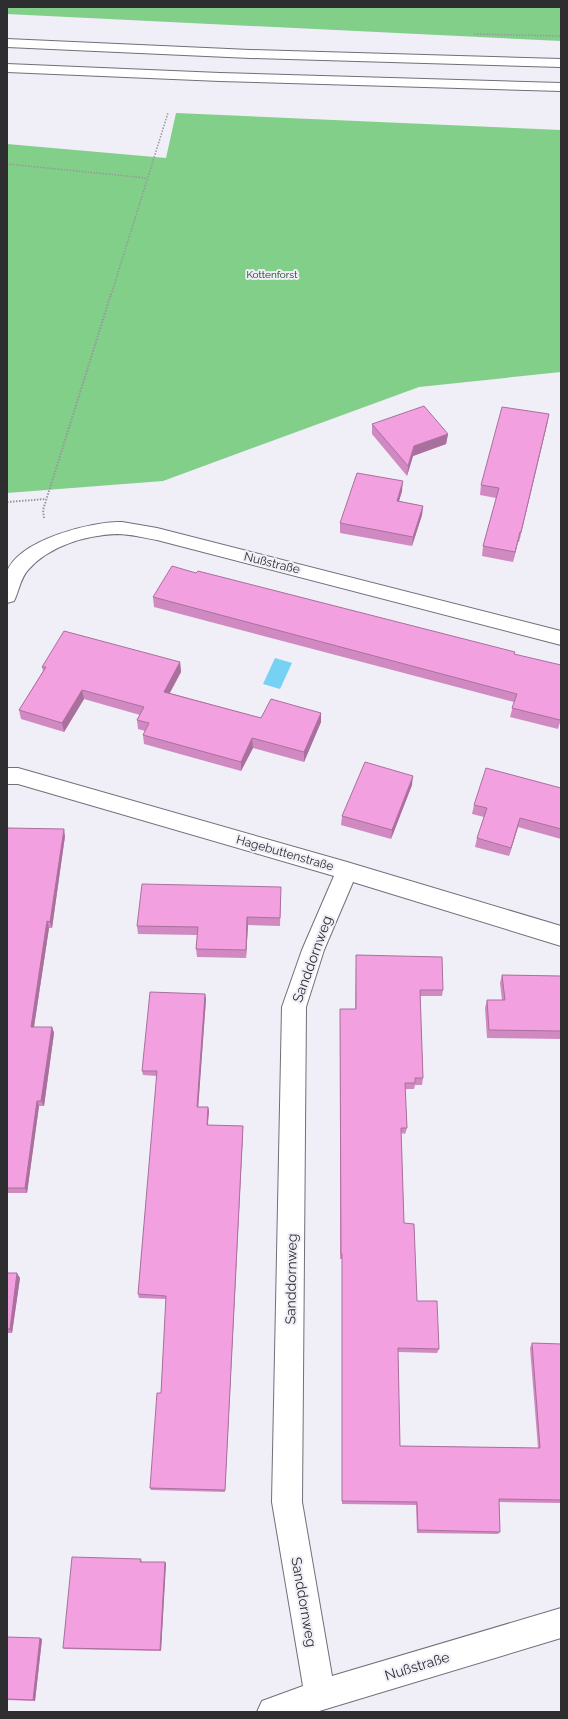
<svg xmlns="http://www.w3.org/2000/svg" width="568" height="1719" viewBox="0 0 568 1719" font-family="Raleway,sans-serif">
	<style>
		.forest { fill: #82cf89 }
		.water { fill: #76d1f4 }
		.lines { fill: none; stroke-linecap: round; stroke-linejoin: round }
		.minor-casing { stroke: #716f78; stroke-width: 2 }
		.motorway-casing { stroke: #716f78; stroke-width: 2 }
		.path-far1 { stroke: #99979d; stroke-width: 1.5; stroke-dasharray: 1.5 1.5; stroke-linecap: butt }
		.path { stroke: #99979d; stroke-width: 2; stroke-dasharray: 1.5 1.5; stroke-linecap: butt }
		.minor { fill: #fff; fill-rule: evenodd }
		.motorway { fill: #fff; fill-rule: evenodd }
		.wall { fill: #d08ac1 }
		.shaded-wall { fill: #a9709d }
		.building { fill: #f2a0e0; stroke: #a9709d }
		.labels { text-anchor: middle; dominant-baseline: central; stroke-width: 4; stroke-linejoin: round; paint-order: stroke }
		.far-park-label { font-size: 10px; fill: #013c0f; stroke: #f0eef7 }
		.street-label { font-size: 12px; fill: #2e2d30; stroke: #f0eef7 }
		.near-street-label { font-size: 14px; fill: #2e2d30; stroke: #f0eef7 }
	</style>
	<rect width="100%" height="100%" fill="#f0eef7"/>
	<path class="forest" d="M7,7h554v34l-554,-27z
		M176,113l385,17v242l-142,15 -256,94 -156,12v-349l159,14z"/>
	<path class="water" d="M275,658l17,5 -12,26 -17,-5z"/>
	<g class="lines">
		<defs>
			<path id="minor" d="M122,522l35,6 404,103v14l-404,-105c-13,-2 -26,-6 -40,-6 -31,1 -68,12 -89,36 -8,9 -9,21 -14,31l-7,2c0,-8 -2,-24 0,-31 11,-32 85,-51 115,-50z
				M7,768h11l329,94 214,64v20l-208,-64 -29,68 -18,57 -4,495 30,174 229,-68v30l-245,74h-59l5,-11 41,-15 -31,-184 10,-495 20,-57 32,-74 -316,-92h-11z"/>
			<path id="motorway" d="M7,39l243,11 311,9v8l-311,-9 -243,-11z
				M7,64l213,9 341,10v8l-341,-10 -213,-9z"/>
		</defs>
		<use href="#minor" class="minor-casing"/>
		<use href="#motorway" class="motorway-casing"/>
		<path class="path-far1" d="M474,34l87,2
			M7,164l140,14
			M111,295l57,-182"/>
		<path class="path" d="M7,502l39,-3
			M44,518l-1,-8 68,-216"/>
		<use href="#minor" class="minor"/>
		<use href="#motorway" class="motorway"/>
	</g>
	<path class="wall" d="M549,414l-30,128h-1l-5,20 -31,-6 1,-10 13,-48 -16,-3 1,-10z
		M372,424l76,10 -2,10 -33,12 -6,20 -35,-42z
		M402,491l-3,10 24,5 -1,9 -10,31 -72,-13v-10z
		M153,597l362,57 46,65 -3,10 -48,-12 4,-15 -360,-95z
		M180,662l1,10 -11,21 91,25 60,-5v9l-17,40 -51,-14 -12,23 -97,-27 -1,-9 2,-4 -7,-2 -1,-9 3,-5 -56,-16 -20,33 -43,-13 -2,-9 24,-39 -1,-4z
		M412,785l-21,54 -50,-14 1,-9z
		M561,788v51l-43,-12 -9,29 -34,-9 2,-9 7,-21 -12,-3 2,-9z
		M7,828l58,8 -13,92h-3l-15,99h18l2,6 -10,73h-5l-12,87h-19l-1,4z
		M281,895l-1,31 -32,-1 -2,33 -49,-1 -1,-8 1,-14 -59,-1 -1,-8z
		M356,955l87,35 -1,6h-22l3,82 -1,7h-7l-1,4h-9l2,39 -2,6 -4,-1 3,90 13,78 22,48 -2,4 -39,-1 2,94 138,2 -8,-100 2,-5 29,1v159l-62,-1 1,30 -2,2 -81,-1 -1,-28 -74,-1v-245h-2v-250h15l1,-47z
		M502,975l59,1v63l-74,-1 -2,-30 2,-8h15l-2,-17z
		M205,994l1,5 -8,108h10l1,4 -1,14 35,1v5l-18,361 -74,-2 -1,-2 11,-95 5,-94 -27,-1 -1,-4 19,-218 -14,-1 -1,-4z
		M7,1273l13,5 -8,55h-5z
		M142,1560v2l24,1 -5,88 -97,-2 -1,-1z
		M7,1637l35,2 -7,62 -28,-1z"/>
	<path class="shaded-wall" d="M549,414l-2,11 -28,117 2,-10z
		M448,434l-2,10 -33,12 -6,20 1,-10 6,-20z
		M403,481l-1,10 -6,20 1,-10z
		M423,506l-1,9 -10,31 1,-9z
		M520,532l-2,10 -5,20 2,-10z
		M180,662l1,10 -16,29 -1,-9z
		M82,690l2,9 -20,33 -2,-9z
		M321,713v9l-17,40v-10z
		M252,738l1,10 -12,23v-9z
		M413,776l-1,9 -21,54 1,-9z
		M520,818l-2,9 -9,29 2,-8z
		M64,829l1,7 -13,92 -2,-6z
		M247,917l1,8 -2,33v-8z
		M47,921l2,7 -16,105 -2,-6z
		M205,994l1,5 -8,112 -1,-4z
		M52,1027l2,6 -10,73 -3,-5z
		M37,1101l2,5 -12,87 -2,-5z
		M208,1107l1,4 -2,19v-5z
		M243,1126v5l-18,361v-2z
		M17,1273l3,5 -8,55 -2,-4z
		M165,1562l1,1 -5,88 -1,-1z
		M40,1638l2,1 -7,62 -2,-1z"/>
	<path class="building" d="M424,406l24,28 -34,12 -6,20 -36,-42z
		M502,407l47,7 -28,118h-1l-5,20 -32,-6 16,-58 -18,-3z
		M357,473l46,8 -6,20 26,5 -10,31 -73,-14z
		M172,566l24,7 2,-2 317,81 -1,2 47,11v53l-1,2 -48,-12 5,-14 -364,-97z
		M64,631l116,31 -16,30 97,26 10,-19 50,14 -17,39 -52,-14 -11,24 -98,-27 6,-12 -12,-3 7,-13 -62,-17 -20,33 -43,-13 27,-43h-4z
		M365,762l48,14 -21,54 -50,-14z
		M486,768l75,20v41l-41,-11 -9,30 -34,-10 10,-30 -13,-3z
		M7,828l57,1 -14,93 -3,-1 -16,106h21l-11,74h-4l-12,87h-18z
		M142,884l139,3 -1,31 -33,-1 -1,33 -50,-1 2,-22 -61,-1z
		M356,955l86,2 1,33h-23l3,88h-8v5h-10l2,45h-6l3,95 10,1 3,77h20l2,48 -41,-1 2,98 140,2 -8,-105 29,1v156l-62,-1 1,33 -82,-2 -1,-28 -75,-1v-247h-1l-1,-245h16z
		M502,975l59,1v55l-72,-1 -2,-30h18z
		M150,992l55,2 -8,113h11l-1,18 36,1 -18,364 -75,-2 7,-95h4l5,-97 -28,-2 19,-223h-15z
		M7,1273h10l-7,56h-3z
		M72,1557l69,2 -1,3h25l-5,88 -97,-2z
		M7,1637l33,1 -7,62 -26,-1z"/>
	<g class="labels">
		<g class="far-park-label">
			<text x="272" y="274">Kottenforst</text>
		</g>
		<g class="street-label">
			<text transform="translate(272 563) rotate(14)">Nußstraße</text>
			<text transform="translate(285 853) rotate(16)">Hagebuttenstraße</text>
		</g>
		<g class="near-street-label">
			<text transform="translate(312 959) rotate(-70)">Sanddornweg</text>
			<text transform="translate(291 1279) rotate(-89)">Sanddornweg</text>
			<text transform="translate(304 1602) rotate(80)">Sanddornweg</text>
			<text transform="translate(417 1666) rotate(-17)">Nußstraße</text>
		</g>
	</g>
	<rect width="568" height="1719" fill="none" stroke="#2e2d30" stroke-width="16"/>
</svg>
